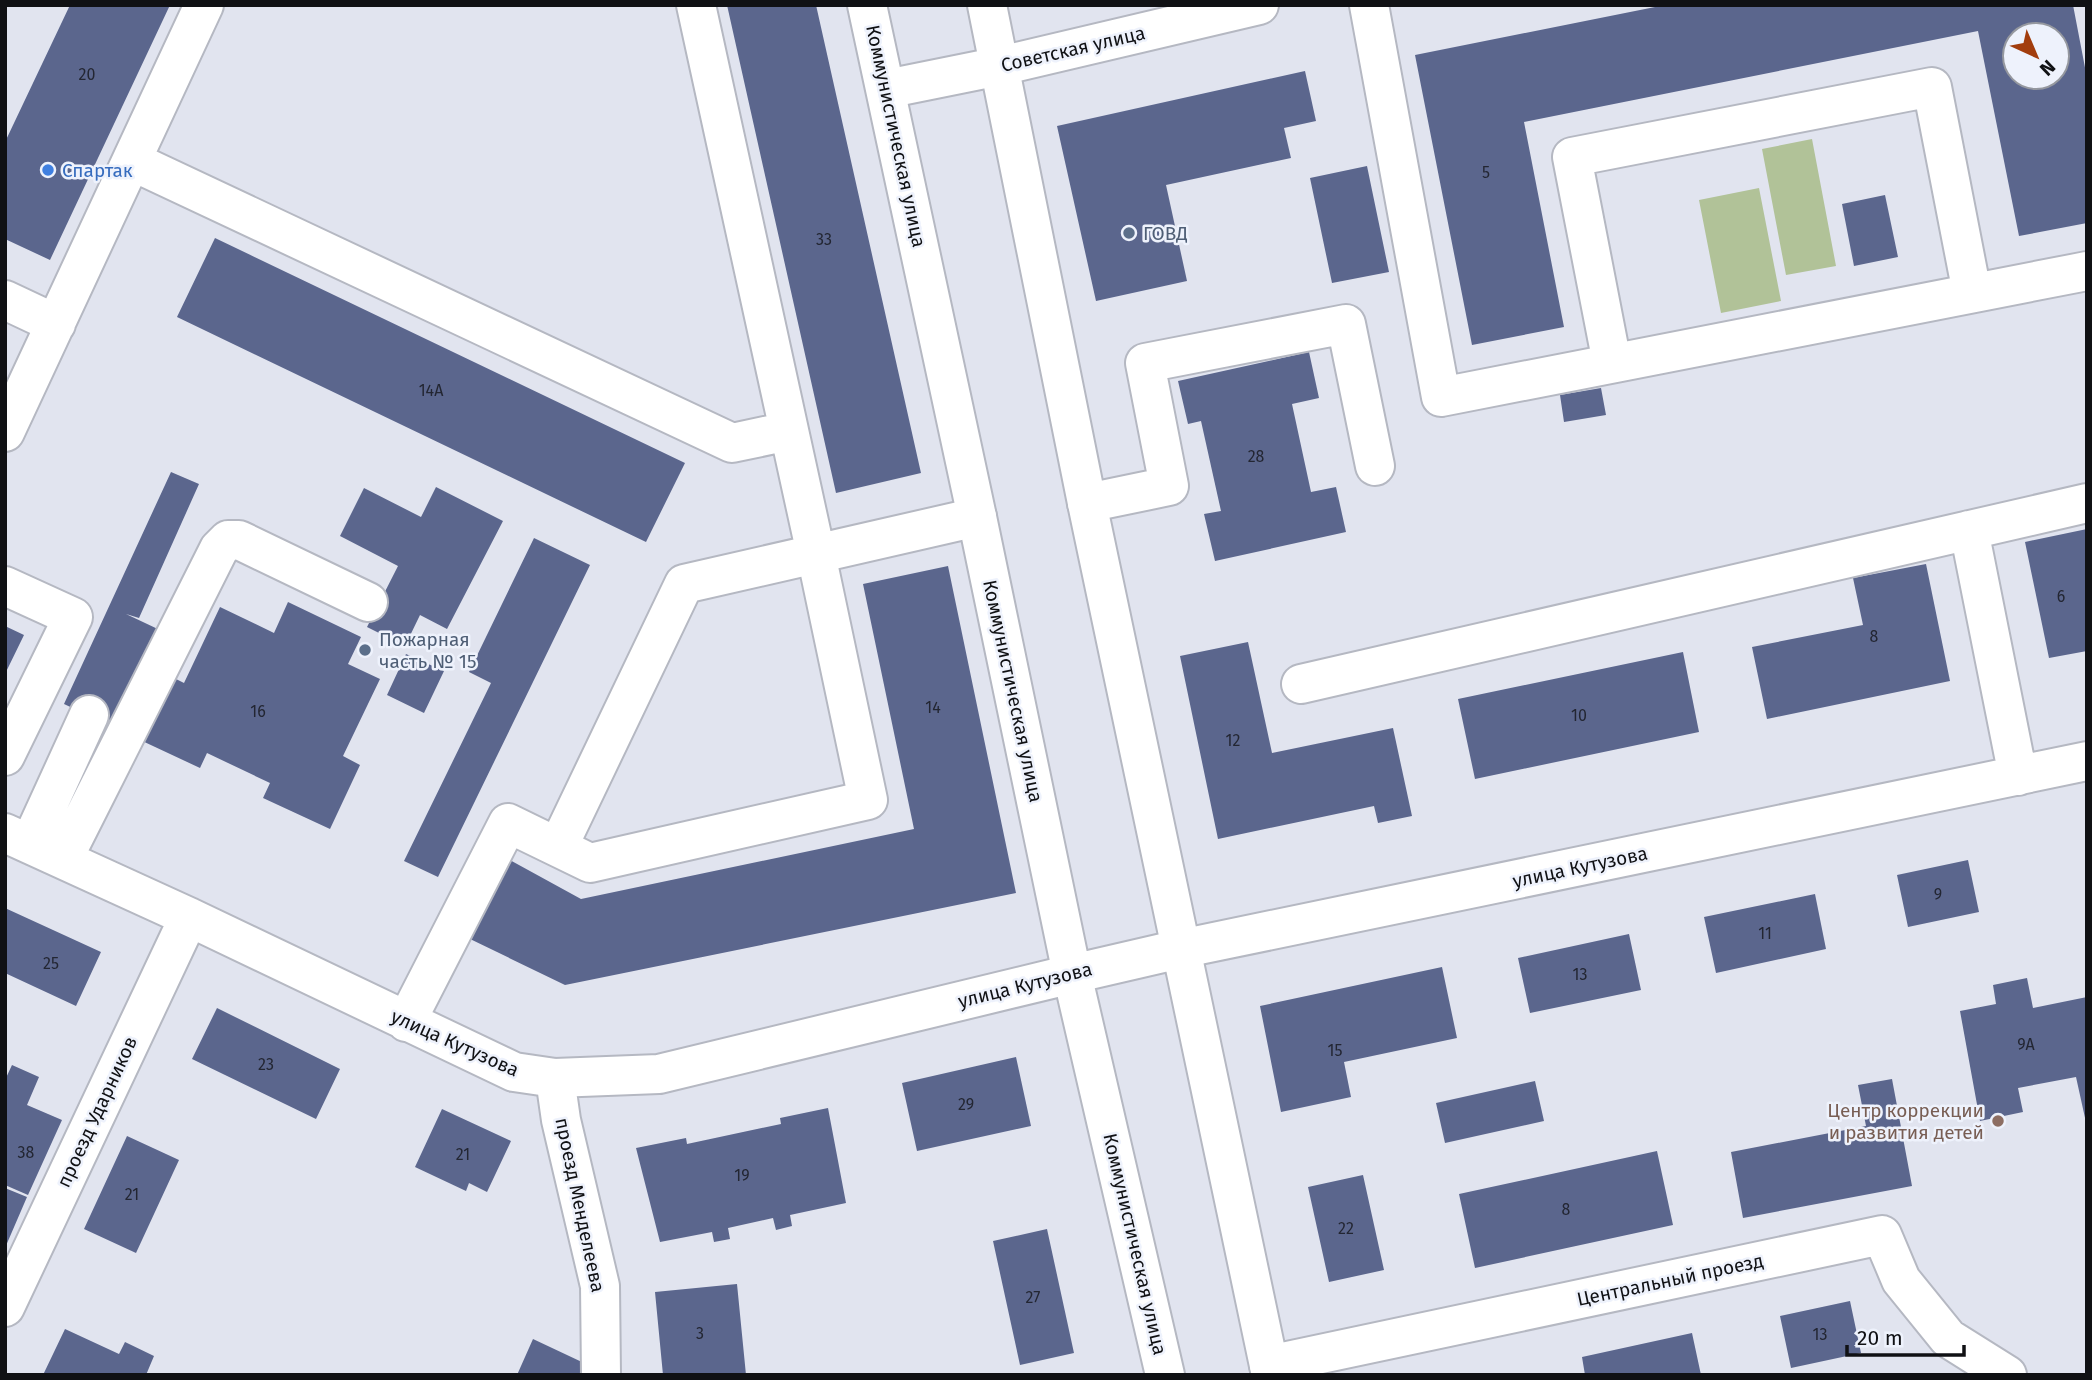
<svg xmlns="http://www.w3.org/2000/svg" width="2092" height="1380" viewBox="0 0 2092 1380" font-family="'Fira Sans',sans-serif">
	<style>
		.green { fill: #b1c298 }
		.building { fill: #5b668d; fill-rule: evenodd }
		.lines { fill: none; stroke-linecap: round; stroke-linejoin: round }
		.minor-casing { stroke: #b5b8c2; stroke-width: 42 }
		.major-casing { stroke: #b5b8c2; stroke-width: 42 }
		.minor { stroke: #fff; stroke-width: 38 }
		.major { stroke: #fff; stroke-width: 38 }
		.shop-dot { fill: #3f7fe0; stroke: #eef2fc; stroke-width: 2.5 }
		.service-dot { fill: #5c6f8a; stroke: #eef2fc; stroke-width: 2.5 }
		.education-dot { fill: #8d6e63; stroke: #eef2fc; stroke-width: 2.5 }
		.labels { text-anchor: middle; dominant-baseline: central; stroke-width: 5; stroke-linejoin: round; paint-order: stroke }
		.number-label { font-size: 16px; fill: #232632 }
		.street-label { font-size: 19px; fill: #101114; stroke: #eef2fc }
		.shop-label { font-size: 19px; fill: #366cbe; stroke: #eef2fc; text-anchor: start }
		.service-label { font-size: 19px; fill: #4e5e75; stroke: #eef2fc; text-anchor: start }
		.education-label { font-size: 19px; fill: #785e54; stroke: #eef2fc; text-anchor: end }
	</style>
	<rect width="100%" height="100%" fill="#e1e4ef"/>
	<path class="green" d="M1812,139l24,127 -50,9 -24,-126z
		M1759,188l22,113 -60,12 -22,-113z"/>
	<path class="building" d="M70,5h100l-120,255 -45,-21v-97z
		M727,5h89l105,468 -85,20z
		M1665,5h408l14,73v145l-68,13 -41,-205 -454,91 40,205 -92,18 -57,-290zM2015,35h42v42h-42z
		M1305,71l11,50 -32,7 7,30 -125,27 21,96 -91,20 -39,-175z
		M1367,166l22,106 -57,11 -22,-105z
		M1885,195l13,62 -44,9 -12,-62z
		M215,238l470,225 -39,79 -469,-225z
		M1309,352l10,46 -27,6 19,88 25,-5 10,45 -131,29 -11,-47 17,-3 -20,-90 -13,3 -10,-43z
		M1601,388l5,27 -42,7 -4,-27z
		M171,472l28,12 -60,134 -13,-4 36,17 -47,97 -51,-24z
		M436,487l67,34 -56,108 -27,-14 -15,31 -38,-19 31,-61 -58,-30 24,-48 57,29z
		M2087,529v122l-38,7 -24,-116z
		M534,538l56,27 -152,312 -34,-16 87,-178 -22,-11z
		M1926,564l24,117 -183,38 -15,-72 111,-22 -10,-47z
		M948,566l68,327 -451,92 -97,-47 40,-79 73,40 333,-70 -51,-245z
		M288,602l73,35 -13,27 32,15 -37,77 17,9 -30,64 -67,-31 7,-15 -63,-30 -7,15 -62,-29 30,-64 16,8 36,-76 54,26z
		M5,626l19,9 -19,39z
		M1248,642l24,111 121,-25 19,88 -34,7 -4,-17 -156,33 -38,-183z
		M1683,652l16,80 -224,47 -17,-80z
		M406,654l38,17 -20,42 -37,-18z
		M1968,860l11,52 -71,15 -11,-52z
		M1815,894l11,55 -110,24 -12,-56z
		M5,908l96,44 -25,54 -71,-33z
		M1629,934l12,56 -111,23 -12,-55z
		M1442,967l15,71 -113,24 7,35 -70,15 -21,-106z
		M2027,978l6,30 54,-11v130l-11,-50 -58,11 5,24 -43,9 -20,-110 36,-7 -3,-19z
		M217,1008l123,61 -24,50 -124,-60z
		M1016,1057l15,69 -114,25 -15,-68z
		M12,1065l27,12 -12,28 35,15 -34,75 -23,-10v-105z
		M1892,1079l20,107 -169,32 -12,-66 135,-26 -8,-41z
		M1535,1081l9,40 -99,22 -9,-40z
		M828,1108l18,95 -56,12 2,11 -16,4 -3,-12 -45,10 2,11 -16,3 -2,-10 -52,10 -24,-94 50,-10 1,6 94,-20 -1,-6z
		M442,1109l69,32 -24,51 -18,-9 -3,8 -51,-24z
		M127,1136l52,24 -43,93 -52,-24z
		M1657,1151l16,74 -198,43 -16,-74z
		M1363,1175l21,95 -55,12 -21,-95z
		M5,1188l22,9 -22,51z
		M1047,1229l27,124 -54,12 -27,-124z
		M737,1284l9,91h-83l-8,-83z
		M1850,1301l11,52 -70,15 -11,-52z
		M65,1329l54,25 6,-12 29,14 -8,19h-103z
		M1692,1333l9,42h-116l-3,-18z
		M533,1339l51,24 -5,12h-62z"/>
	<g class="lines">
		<defs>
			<path id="minor" d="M1369,5l72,392 646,-126
				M886,89l114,-23 259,-61
				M132,161l600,282 57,-12
				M5,300l51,24
				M1612,363l-40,-206 360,-70 40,206
				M5,432l199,-427
				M1087,503l82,-17 -24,-123 201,-39 29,142
				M1969,530l49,246
				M5,586l68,31 -68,139
				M1301,684l786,-181
				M5,833l184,84 325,155 41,6 104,-4 413,-100
				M30,844l59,-129
				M558,847l126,-263 293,-67
				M63,859l156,-310 9,-9h11l129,62
				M1180,949l907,-188
				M406,1022l102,-199 82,40 278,-63 -52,-246 -120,-549
				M555,1078l6,42 39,166 1,89
				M5,1307l184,-390
				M1269,1365l613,-130 19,45 47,58 59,37"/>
			<path id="major" d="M867,5l110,512 95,457 93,401
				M987,5l100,498 184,872
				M1072,974l108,-25"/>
		</defs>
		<use href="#minor" class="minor-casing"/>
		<use href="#major" class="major-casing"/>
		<use href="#minor" class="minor"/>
		<use href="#major" class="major"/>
	</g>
	<circle class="shop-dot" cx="48" cy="170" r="7"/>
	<g class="service-dot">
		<circle cx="1129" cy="233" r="7"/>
		<circle cx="365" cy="650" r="7"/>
	</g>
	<circle class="education-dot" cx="1998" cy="1121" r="7"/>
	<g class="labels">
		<g class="number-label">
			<text x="87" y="74">20</text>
			<text x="1486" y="172">5</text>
			<text x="824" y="239">33</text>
			<text x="431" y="390">14А</text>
			<text x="1256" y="456">28</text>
			<text x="2061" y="596">6</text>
			<text x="1874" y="636">8</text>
			<text x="933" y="707">14</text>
			<text x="258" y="711">16</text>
			<text x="1579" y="715">10</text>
			<text x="1233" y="740">12</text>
			<text x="1938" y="894">9</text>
			<text x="1765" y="933">11</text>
			<text x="51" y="963">25</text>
			<text x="1580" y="974">13</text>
			<text x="2026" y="1044">9А</text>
			<text x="1335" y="1050">15</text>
			<text x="266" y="1064">23</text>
			<text x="966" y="1104">29</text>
			<text x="26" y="1152">38</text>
			<text x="463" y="1154">21</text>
			<text x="742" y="1175">19</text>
			<text x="132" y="1194">21</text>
			<text x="1566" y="1209">8</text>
			<text x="1346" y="1228">22</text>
			<text x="1033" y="1297">27</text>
			<text x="700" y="1333">3</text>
			<text x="1820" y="1334">13</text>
		</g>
		<g class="street-label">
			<text transform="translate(1073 49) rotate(-13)">Советская улица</text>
			<text transform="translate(896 136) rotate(78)">Коммунистическая улица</text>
			<text transform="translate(1013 691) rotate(78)">Коммунистическая улица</text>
			<text transform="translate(1580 867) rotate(-12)">улица Кутузова</text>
			<text transform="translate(1025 985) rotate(-14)">улица Кутузова</text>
			<text transform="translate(455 1043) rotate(24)">улица Кутузова</text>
			<text transform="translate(97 1112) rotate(-65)">проезд Ударников</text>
			<text transform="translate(580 1205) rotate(78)">проезд Менделеева</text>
			<text transform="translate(1135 1244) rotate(77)">Коммунистическая улица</text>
			<text transform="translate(1670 1280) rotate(-12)">Центральный проезд</text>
		</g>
		<g class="shop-label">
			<text x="62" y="170">Спартак</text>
		</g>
		<g class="service-label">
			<text x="1143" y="233">ГОВД</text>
			<text x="379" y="639">Пожарная<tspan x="379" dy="22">часть № 15</tspan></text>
		</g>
		<g class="education-label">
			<text x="1984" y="1110">Центр коррекции<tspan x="1984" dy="22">и развития детей</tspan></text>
		</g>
	</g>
	<rect width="2092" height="1380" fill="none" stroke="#101114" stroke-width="14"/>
	<g transform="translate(2036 56) rotate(136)"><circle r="33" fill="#eef2fc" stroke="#95989f" stroke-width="2"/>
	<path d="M0-5L12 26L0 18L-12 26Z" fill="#a23d0d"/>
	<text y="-10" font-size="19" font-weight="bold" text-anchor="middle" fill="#101114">N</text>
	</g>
	<path d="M1847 1345v10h117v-10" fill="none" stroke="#101114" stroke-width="3.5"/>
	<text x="1857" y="1345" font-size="21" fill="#101114" stroke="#eef2fc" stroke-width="5" paint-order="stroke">20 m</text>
</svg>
